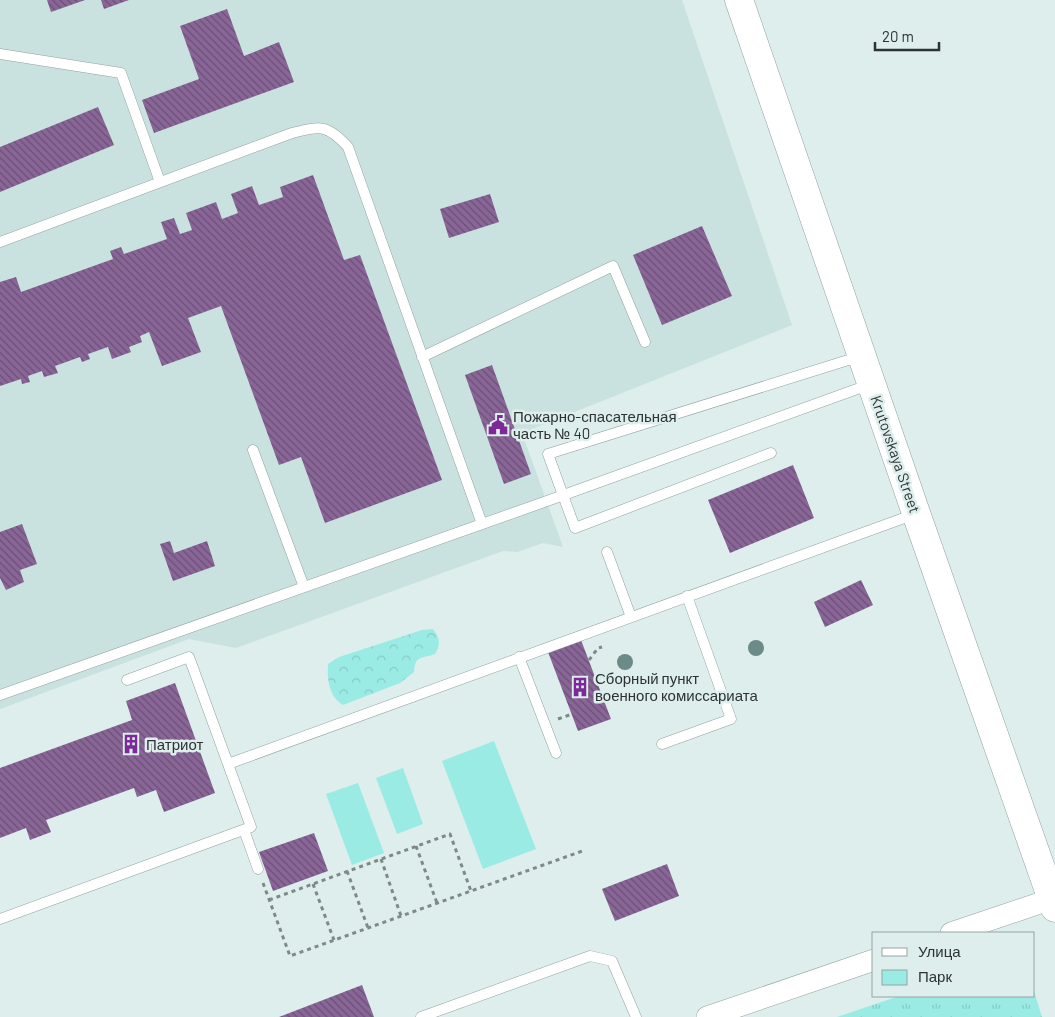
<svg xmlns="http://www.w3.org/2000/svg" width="1055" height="1017" viewBox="0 0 1055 1017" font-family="Barlow,sans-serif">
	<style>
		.built { fill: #c9e2df }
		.grass { fill: url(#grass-tufts) }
		.forest { fill: url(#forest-crowns) }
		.park { fill: #9bebe5 }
		.building { fill: url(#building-back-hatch) }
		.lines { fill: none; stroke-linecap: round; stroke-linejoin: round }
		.lane-casing { stroke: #92a19f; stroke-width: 11 }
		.street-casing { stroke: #92a19f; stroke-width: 22 }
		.secondary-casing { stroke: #92a19f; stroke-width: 29 }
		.path { stroke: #7e8a88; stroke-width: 3; stroke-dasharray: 4 4; stroke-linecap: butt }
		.lane { stroke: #fff; stroke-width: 10 }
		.street { stroke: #fff; stroke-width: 21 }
		.secondary { stroke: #fff; stroke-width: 28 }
		.tree { fill: #6c8a88 }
		.labels { text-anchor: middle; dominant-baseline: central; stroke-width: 5; stroke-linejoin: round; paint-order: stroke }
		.poi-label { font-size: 15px; fill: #2c3332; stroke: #ddeeec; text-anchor: start }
		.street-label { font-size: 15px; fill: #2c3332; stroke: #ddeeec }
	</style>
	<defs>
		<pattern id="grass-tufts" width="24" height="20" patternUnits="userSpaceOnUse" patternTransform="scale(1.25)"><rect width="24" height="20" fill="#9bebe5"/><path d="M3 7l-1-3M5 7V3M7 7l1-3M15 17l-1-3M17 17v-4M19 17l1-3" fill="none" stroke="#86cac5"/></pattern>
		<pattern id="forest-crowns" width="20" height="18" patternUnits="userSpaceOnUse" patternTransform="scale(1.25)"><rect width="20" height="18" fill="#9bebe5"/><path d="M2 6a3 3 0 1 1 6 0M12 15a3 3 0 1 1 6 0" fill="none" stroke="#86cac5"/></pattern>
		<pattern id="building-back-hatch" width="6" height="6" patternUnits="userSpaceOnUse" patternTransform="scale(1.25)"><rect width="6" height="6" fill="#896697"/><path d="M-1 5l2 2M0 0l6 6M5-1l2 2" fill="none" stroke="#6a5075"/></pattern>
	</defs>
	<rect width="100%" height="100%" fill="#ddeeec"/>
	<path class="built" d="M0,0h682l110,325 -270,108 41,114 -20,-4 -26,9 -14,-1 -267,97 -47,-9 -189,70z"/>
	<path class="grass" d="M1034,991l8,26h-205l62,-21h135z"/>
	<path class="forest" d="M433,629c7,9 8,15 2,25 -14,5 -20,1 -21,18l-14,11 -57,22c-14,-9 -16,-25 -15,-41l11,-7 83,-27z"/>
	<path class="park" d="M494,741l42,108 -53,20 -41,-108z
		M403,768l20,56 -26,10 -21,-56z
		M358,783l26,70 -32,12 -26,-71z"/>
	<path class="building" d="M47,0h38l-34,12z
		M101,0h28l-25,9z
		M227,9l17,47 35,-14 15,40 -140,51 -12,-33 57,-21 -19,-53z
		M98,107l16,38 -114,47v-45z
		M313,175l31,85 16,-5 82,225 -117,43 -24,-66 -22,8 -58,-159 -33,12 13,34 -39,14 -13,-34 -9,4 2,6 -13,5 2,5 -19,7 -4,-12 -20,7 2,5 -8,3 -2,-5 -25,9 3,7 -14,4 -2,-6 -14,5 2,6 -8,2 -1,-5 -21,7v-104l16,-5 5,15 92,-33 -3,-8 11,-4 3,7 43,-15 -6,-17 13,-4 6,16 12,-4 -6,-17 30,-11 6,17 16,-6 -7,-19 21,-8 7,19 24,-8 -3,-10z
		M490,194l9,28 -50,16 -9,-29z
		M702,226l30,70 -70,29 -29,-70z
		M492,365l39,109 -27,10 -39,-109z
		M793,465l21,53 -84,35 -22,-53z
		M22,524l15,40 -17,6 4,12 -18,8 -6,-12v-46z
		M170,541l4,12 33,-12 8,25 -42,15 -13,-37z
		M861,580l12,25 -48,22 -11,-25z
		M581,640l30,79 -33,12 -30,-79z
		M175,683l40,110 -51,19 -8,-22 -19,7 -3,-9 -88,32 5,12 -21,8 -4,-12 -26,10v-70l132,-48 -6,-19z
		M314,833l14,38 -55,20 -14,-39z
		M667,864l12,32 -64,25 -13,-32z
		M362,985l12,32h-95z"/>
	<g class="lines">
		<defs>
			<path id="lane" d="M0,54l121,19 39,109
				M0,242l292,-109c29,-7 35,-9 56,14l134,377
				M422,357l191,-91 32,76
				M253,450l51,137
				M771,453l-196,75 -27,-74 313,-98
				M607,552l24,65
				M519,657l37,96
				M127,680l62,-23 39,107
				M0,695l547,-194 324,-117
				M662,744l69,-25 -44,-123
				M244,830l14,39
				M0,919l251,-92 -23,-63 687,-250
				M421,1017l169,-61 22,5 24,56"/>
			<path id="street" d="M951,933l101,-34
				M707,1017l167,-57"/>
			<path id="secondary" d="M739,0l177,513 139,395"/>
		</defs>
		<use href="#lane" class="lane-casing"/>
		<use href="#street" class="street-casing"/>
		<use href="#secondary" class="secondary-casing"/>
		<path class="path" d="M589,660l9,-12 4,-1
			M558,719l14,-5
			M416,846l21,57
			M381,859l20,57
			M347,871l21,57
			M263,883l27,73 295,-106
			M313,884l21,56
			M269,900l181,-66 21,57"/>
		<use href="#lane" class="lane"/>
		<use href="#street" class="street"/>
		<use href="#secondary" class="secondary"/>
	</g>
	<g class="tree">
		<circle cx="756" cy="648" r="8"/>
		<circle cx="625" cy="662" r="8"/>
	</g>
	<defs>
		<symbol id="civic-bare" viewBox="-9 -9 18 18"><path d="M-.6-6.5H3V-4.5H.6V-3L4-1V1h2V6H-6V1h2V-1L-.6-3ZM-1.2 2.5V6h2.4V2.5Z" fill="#7d2a99" stroke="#ddeeec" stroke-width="2.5" paint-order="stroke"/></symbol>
		<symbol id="building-bare" viewBox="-9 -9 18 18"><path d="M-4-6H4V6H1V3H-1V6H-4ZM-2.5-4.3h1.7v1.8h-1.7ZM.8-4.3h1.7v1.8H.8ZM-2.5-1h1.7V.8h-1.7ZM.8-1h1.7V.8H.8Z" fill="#7d2a99" stroke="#ddeeec" stroke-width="2.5" paint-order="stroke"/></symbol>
	</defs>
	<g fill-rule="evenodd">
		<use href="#civic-bare" x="484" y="411" width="28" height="28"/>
		<use href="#building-bare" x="566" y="673" width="28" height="28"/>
		<use href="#building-bare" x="117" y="730" width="28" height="28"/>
	</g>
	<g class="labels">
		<g class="poi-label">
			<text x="513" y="416">Пожарно-спасательная<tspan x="513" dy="17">часть № 40</tspan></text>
			<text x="595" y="678">Сборный пункт<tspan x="595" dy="17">военного комиссариата</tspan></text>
			<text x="146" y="744">Патриот</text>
		</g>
		<g class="street-label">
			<text transform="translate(896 454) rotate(71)">Krutovskaya Street</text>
		</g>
	</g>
	<rect x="872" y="932" width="162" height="65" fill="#ddeeec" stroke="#96a3a2"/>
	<rect x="882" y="948" width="25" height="8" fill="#ffffff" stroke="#96a3a2"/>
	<text x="918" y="957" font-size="15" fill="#2c3332">Улица</text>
	<rect x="882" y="970" width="25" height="15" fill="#9bebe5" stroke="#96a3a2"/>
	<text x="918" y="982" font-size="15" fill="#2c3332">Парк</text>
	<path d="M875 42v8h64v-8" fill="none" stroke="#2c3332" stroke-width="2.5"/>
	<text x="882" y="42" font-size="15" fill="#2c3332" stroke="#ddeeec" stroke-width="4" paint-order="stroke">20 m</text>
</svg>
